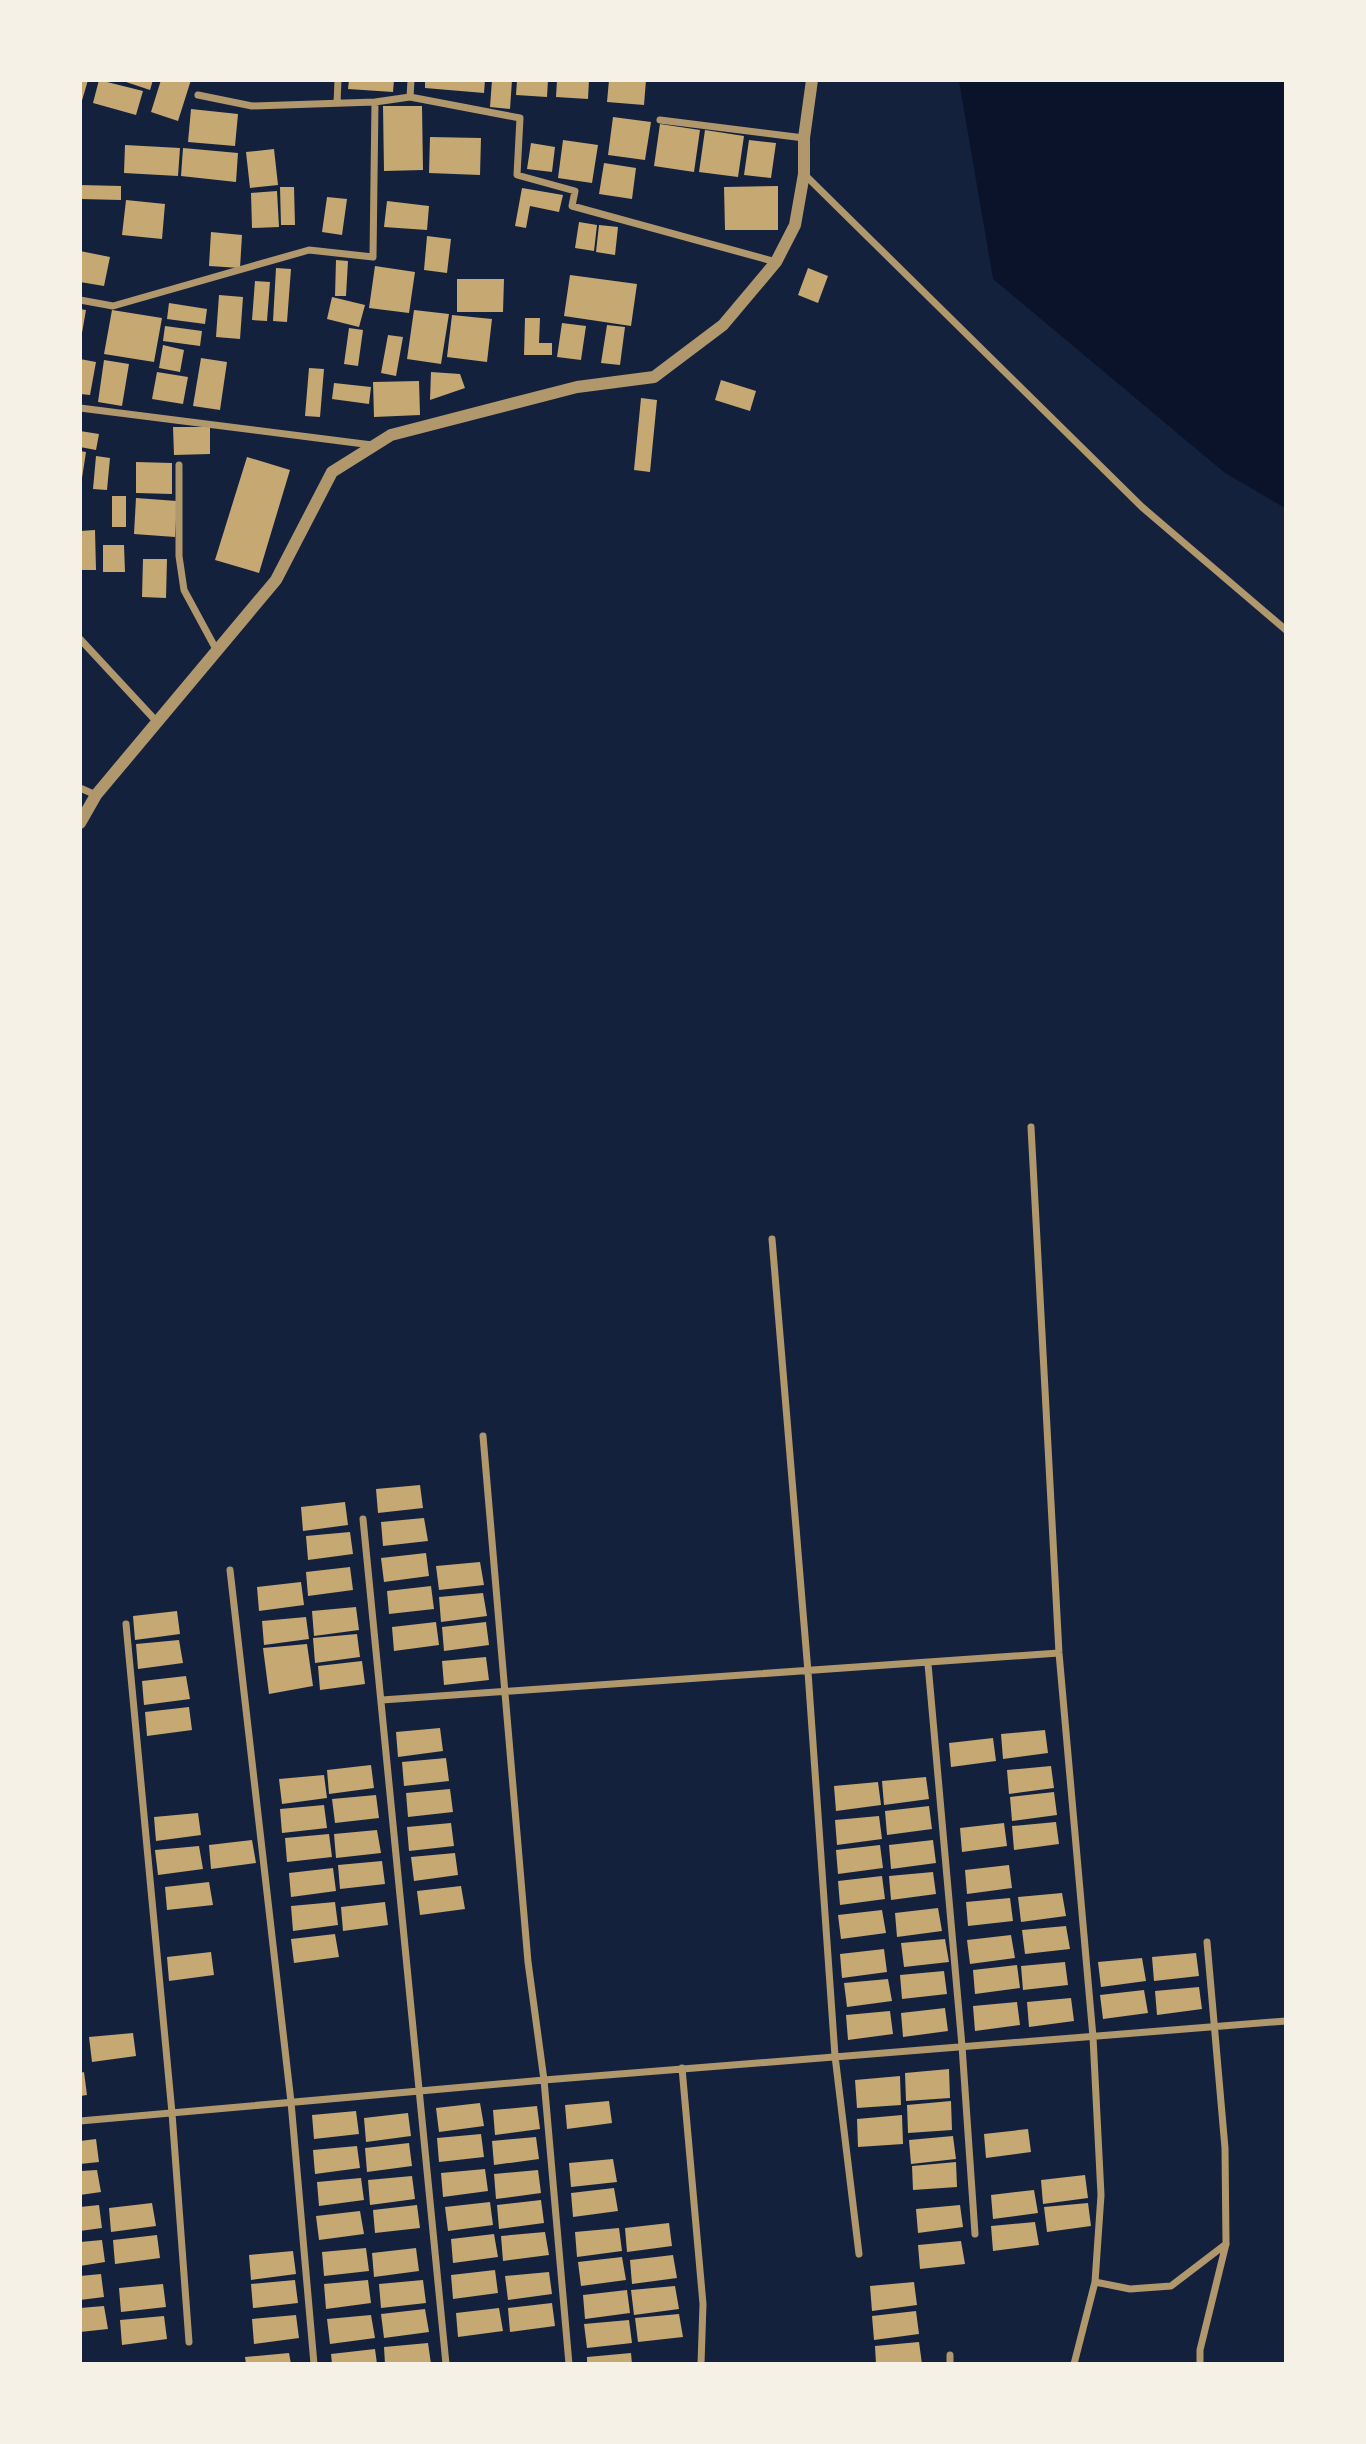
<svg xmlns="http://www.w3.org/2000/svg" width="1366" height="2444" viewBox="0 0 1366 2444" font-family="Figtree,sans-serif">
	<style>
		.water { fill: #0b132b }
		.building { fill: #c6a872 }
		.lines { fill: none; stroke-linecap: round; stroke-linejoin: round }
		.minor { stroke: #b1986c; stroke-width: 7 }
		.tertiary { stroke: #b1986c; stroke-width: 12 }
	</style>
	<rect width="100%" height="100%" fill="#14213d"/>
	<path class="water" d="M959,81h326v427l-60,-35 -232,-194z"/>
	<path class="building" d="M80,80h8l-7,24h-1z
		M99,80l44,11 -7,24 -43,-12z
		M120,80h33l-3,10z
		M161,80h30l-13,41 -27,-9z
		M349,80h45l-1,12 -45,-3z
		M425,80h60l-1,13 -59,-5z
		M492,80h20l-2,29 -20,-2z
		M517,80h31l-1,17 -31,-2z
		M557,80h32l-1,19 -32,-2z
		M609,80h37l-2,25 -37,-3z
		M383,106h39l1,64 -39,1z
		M191,109l47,5 -3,32 -47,-4z
		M613,117l38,5 -6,38 -37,-5z
		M660,124l40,6 -6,42 -40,-6z
		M705,130l39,6 -6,41 -39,-5z
		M430,137l51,1 -1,37 -51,-2z
		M563,140l35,5 -6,38 -34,-5z
		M749,140l27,3 -5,35 -27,-3z
		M531,143l24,4 -3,25 -25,-3z
		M125,145l55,3 -2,28 -54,-3z
		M183,148l55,5 -2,29 -55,-6z
		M274,149l4,36 -28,3 -4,-36z
		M604,163l32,5 -4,31 -33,-5z
		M80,185l41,1v14l-41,-1z
		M778,186v44h-53l-1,-43z
		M280,187h14l1,38h-14z
		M522,188l41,7 -4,17 -29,-6 -4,22 -11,-2z
		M277,191l2,36 -27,1 -1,-35z
		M327,197l20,2 -5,36 -20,-3z
		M126,200l39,4 -3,35 -40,-4z
		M387,201l42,5 -2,24 -43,-3z
		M579,222l18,3 -3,26 -19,-3z
		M599,225l19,2 -3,28 -19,-3z
		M211,232l31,3 -2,33 -31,-2z
		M427,236l24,3 -4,34 -23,-3z
		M80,251l30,6 -6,29 -24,-4z
		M336,260l12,1 -2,35h-11z
		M375,266l40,6 -6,41 -40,-5z
		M276,268l15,1 -4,53 -14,-1z
		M808,268l20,8 -10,27 -20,-8z
		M570,275l67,9 -6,42 -67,-10z
		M457,279h47l-1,33h-46z
		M255,281l15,1 -3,39 -15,-1z
		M219,295l24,2 -3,42 -24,-2z
		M332,297l33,8 -6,22 -32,-8z
		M169,303l38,6 -2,15 -38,-5z
		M80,309l6,1 -4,23h-2z
		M112,310l50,8 -8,44 -50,-8z
		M414,310l35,4 -8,50 -34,-5z
		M452,315l40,4 -5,43 -40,-5z
		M525,318h15l-1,25h13v12h-28z
		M562,323l24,3 -5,34 -24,-3z
		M607,325l18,2 -5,38 -19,-2z
		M165,326l37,5 -2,15 -37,-5z
		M349,328l14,2 -5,36 -14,-2z
		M388,335l15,2 -7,39 -15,-3z
		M163,345l21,5 -4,22 -21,-4z
		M201,358l26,4 -7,48 -27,-4z
		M80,359l16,3 -6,33 -10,-1z
		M104,360l25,4 -7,42 -24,-4z
		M309,368l15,1 -4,48 -15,-1z
		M157,372l31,5 -5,27 -31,-5z
		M431,372l29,2 5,14 -35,12z
		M721,380l35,11 -6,20 -35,-11z
		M419,381l1,34 -46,2 -1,-35z
		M334,383l37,4 -2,17 -37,-5z
		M641,398l16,2 -7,72 -16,-2z
		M173,427h37v27l-36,1z
		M80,431l19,3 -3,16 -16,-3z
		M80,451l6,1 -4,26h-2z
		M96,456l14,2 -3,32 -14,-1z
		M247,457l43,13 -31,103 -44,-13z
		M136,462l36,1v31l-36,-1z
		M112,496h14v31h-14z
		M136,498l41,3 -2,36 -41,-3z
		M95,530l1,40h-16v-39z
		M103,545h21l1,27h-22z
		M143,559h24l-1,39 -24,-1z
		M420,1485l3,23 -45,5 -2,-24z
		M345,1502l3,23 -45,6 -2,-24z
		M424,1518l4,23 -45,5 -2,-24z
		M350,1532l3,22 -45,6 -2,-24z
		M426,1553l3,23 -45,6 -3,-24z
		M480,1562l4,23 -45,5 -3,-24z
		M350,1567l3,23 -45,6 -2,-24z
		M301,1582l3,23 -45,6 -2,-24z
		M431,1586l3,23 -45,5 -2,-23z
		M483,1593l4,23 -46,6 -2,-25z
		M356,1607l3,23 -45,6 -2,-25z
		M177,1611l3,23 -45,6 -2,-24z
		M306,1617l3,22 -45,6 -2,-24z
		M436,1622l3,23 -45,6 -2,-24z
		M486,1622l3,23 -45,6 -2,-24z
		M357,1634l3,23 -45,6 -2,-25z
		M179,1640l4,23 -45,6 -2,-25z
		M307,1644l6,42 -44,8 -6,-46z
		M486,1657l3,23 -45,5 -2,-24z
		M362,1661l3,23 -45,6 -2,-24z
		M186,1676l4,23 -46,6 -2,-24z
		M189,1707l3,23 -45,6 -2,-24z
		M440,1728l3,23 -45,6 -2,-25z
		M1045,1730l3,23 -45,6 -2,-25z
		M993,1738l3,23 -45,6 -2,-24z
		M446,1758l3,23 -45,5 -2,-24z
		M371,1765l3,23 -45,6 -2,-24z
		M1051,1766l3,22 -45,6 -2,-24z
		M324,1775l3,23 -45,6 -3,-25z
		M926,1777l3,22 -45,6 -2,-24z
		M878,1782l3,23 -45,6 -2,-25z
		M450,1789l3,23 -45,5 -2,-24z
		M1054,1792l3,23 -45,6 -2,-24z
		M376,1795l3,23 -44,5 -3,-24z
		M324,1805l3,23 -45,5 -2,-24z
		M929,1806l3,23 -45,6 -2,-24z
		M198,1813l3,22 -45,6 -2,-24z
		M879,1816l3,23 -45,6 -2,-25z
		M1056,1822l3,22 -45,6 -2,-24z
		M451,1823l3,23 -45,5 -2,-24z
		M1004,1823l3,23 -45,6 -2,-24z
		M377,1830l4,23 -45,5 -2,-24z
		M329,1834l3,23 -45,5 -2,-24z
		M252,1840l4,23 -45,6 -2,-24z
		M933,1840l3,23 -45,6 -2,-24z
		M880,1845l3,23 -45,6 -2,-24z
		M199,1846l4,23 -45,6 -3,-25z
		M455,1853l3,22 -44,6 -3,-24z
		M382,1861l3,23 -45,5 -2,-24z
		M1009,1865l3,23 -45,6 -2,-24z
		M333,1868l3,23 -45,6 -2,-24z
		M933,1872l3,22 -45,6 -2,-24z
		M882,1876l3,23 -45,6 -2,-24z
		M209,1882l4,23 -46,5 -2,-23z
		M461,1886l4,23 -45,6 -3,-24z
		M1062,1893l4,23 -45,6 -3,-25z
		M1010,1898l3,23 -45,5 -2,-24z
		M335,1902l3,23 -45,6 -2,-25z
		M385,1902l3,23 -45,6 -2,-24z
		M938,1908l4,23 -45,6 -2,-24z
		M882,1910l4,23 -45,6 -3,-24z
		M1066,1926l4,23 -45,5 -3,-24z
		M335,1934l4,23 -45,6 -3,-24z
		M1011,1935l4,23 -45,6 -3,-24z
		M945,1939l4,23 -45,5 -3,-24z
		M884,1949l3,23 -45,6 -2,-24z
		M211,1952l3,23 -45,6 -2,-24z
		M1196,1953l3,23 -45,5 -2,-24z
		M1142,1958l4,23 -45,6 -3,-25z
		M1065,1962l3,23 -45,5 -2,-24z
		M1017,1965l3,23 -45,6 -2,-24z
		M944,1971l3,23 -45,5 -2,-24z
		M888,1979l4,22 -45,6 -3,-24z
		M1199,1987l3,22 -45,6 -2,-24z
		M1144,1990l4,23 -45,6 -3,-24z
		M1071,1998l3,23 -45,6 -2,-25z
		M1017,2002l3,23 -45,6 -2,-25z
		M945,2008l3,23 -45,6 -2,-24z
		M890,2011l3,23 -45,6 -2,-25z
		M133,2033l3,23 -44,6 -3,-25z
		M949,2069l1,29 -44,3 -1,-28z
		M84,2072l3,23 -7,1v-23z
		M900,2076l1,29 -44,3 -2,-28z
		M609,2101l3,22 -45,6 -2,-24z
		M951,2101l1,29 -44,3 -1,-28z
		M480,2103l4,23 -45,6 -3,-24z
		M537,2106l3,23 -45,6 -2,-25z
		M356,2111l3,23 -45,5 -2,-24z
		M408,2113l3,23 -45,6 -2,-24z
		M902,2115l1,29 -45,3 -1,-28z
		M1028,2129l3,23 -45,6 -2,-24z
		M481,2134l3,23 -45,5 -2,-24z
		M953,2136l3,23 -45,5 -2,-24z
		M536,2137l3,22 -45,6 -2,-24z
		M96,2139l3,23 -19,2v-23z
		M409,2143l3,23 -45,6 -2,-24z
		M357,2146l3,22 -45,6 -2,-24z
		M613,2159l4,23 -46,5 -2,-24z
		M956,2162l1,25 -44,3 -1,-24z
		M485,2169l3,22 -45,6 -2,-24z
		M97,2170l4,22 -21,3v-24z
		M538,2170l3,23 -45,6 -2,-25z
		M1085,2175l3,23 -45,6 -2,-24z
		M412,2176l3,23 -45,6 -2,-25z
		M361,2178l3,22 -45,6 -2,-24z
		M614,2188l4,23 -45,6 -2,-24z
		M1034,2190l4,23 -45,6 -2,-24z
		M541,2200l3,23 -45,6 -2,-24z
		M490,2202l3,23 -45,6 -3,-24z
		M152,2203l4,23 -45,6 -2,-24z
		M1088,2203l3,23 -44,6 -3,-25z
		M99,2205l3,23 -22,3v-24z
		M417,2205l3,23 -45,5 -2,-23z
		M960,2205l3,22 -45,6 -2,-24z
		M360,2211l4,23 -45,6 -3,-24z
		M1035,2222l4,23 -46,6 -2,-25z
		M669,2223l3,23 -45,6 -2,-24z
		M619,2228l3,23 -45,6 -2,-25z
		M545,2232l4,23 -46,6 -2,-25z
		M494,2234l4,23 -45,6 -2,-24z
		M157,2235l3,23 -45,6 -2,-24z
		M102,2240l3,22 -25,4v-24z
		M961,2241l4,23 -45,5 -2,-24z
		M366,2248l3,23 -45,5 -2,-24z
		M416,2248l3,23 -45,6 -2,-24z
		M293,2251l3,23 -45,6 -2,-25z
		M673,2255l4,23 -45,6 -2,-24z
		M622,2257l4,23 -45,6 -3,-24z
		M495,2270l3,23 -45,6 -2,-24z
		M549,2272l3,22 -44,6 -3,-24z
		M101,2274l3,23 -24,3v-24z
		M295,2280l3,23 -45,5 -2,-24z
		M368,2280l3,23 -45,6 -2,-25z
		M423,2280l3,23 -45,5 -2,-24z
		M914,2282l3,23 -45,6 -2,-25z
		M163,2284l3,23 -45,5 -2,-24z
		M675,2286l4,23 -45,6 -3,-25z
		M627,2290l3,23 -45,6 -2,-24z
		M552,2303l3,23 -45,6 -2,-24z
		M104,2306l4,23 -28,3v-24z
		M499,2308l4,23 -45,6 -2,-24z
		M425,2309l4,23 -45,6 -3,-24z
		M916,2311l3,23 -45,6 -2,-24z
		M679,2314l4,23 -45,5 -3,-24z
		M296,2315l3,23 -45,6 -2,-25z
		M371,2315l4,23 -45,6 -3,-25z
		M164,2316l3,23 -45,6 -2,-25z
		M629,2320l3,23 -45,5 -3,-24z
		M919,2342l3,22h-46l-1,-18z
		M428,2343l3,21h-46l-1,-17z
		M375,2349l2,15h-45l-1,-10z
		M289,2353l2,11h-45l-1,-7z
		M631,2353l1,11h-45v-7z"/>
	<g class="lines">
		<path class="minor" d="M411,80l-1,17 110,21 -3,57 58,16 -3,15 204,56
			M198,95l54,11 123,-4 35,-5
			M337,103l1,-23
			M660,120l144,18
			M804,174l338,333 144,123
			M80,300l33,6 196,-56 64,7 2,-155
			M80,408l292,37
			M179,465v91l5,34 33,61
			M80,639l77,83
			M80,788l16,7
			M1031,1127l28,526 34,384 8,158 -6,87 -21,82
			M772,1239l36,433 27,384 24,198
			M483,1436l45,526 16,118 25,284
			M363,1519l83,845
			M230,1570l61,532 23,262
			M126,1624l46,489 17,229
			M928,1664l34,382 13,188
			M382,1700l677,-47
			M682,2068l21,236 -2,60
			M80,2121l464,-41 742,-59
			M1095,2282l35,7 41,-3 55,-42
			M950,2364v-9
			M1200,2364v-14l26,-106 -1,-96 -18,-206"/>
		<path class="tertiary" d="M80,823l16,-28 180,-215 56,-108 59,-37 186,-48 77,-10 69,-52 53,-63 19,-37 9,-51v-36l8,-58"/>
	</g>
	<rect width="1366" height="2444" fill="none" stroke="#f6f1e7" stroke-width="164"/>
</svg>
